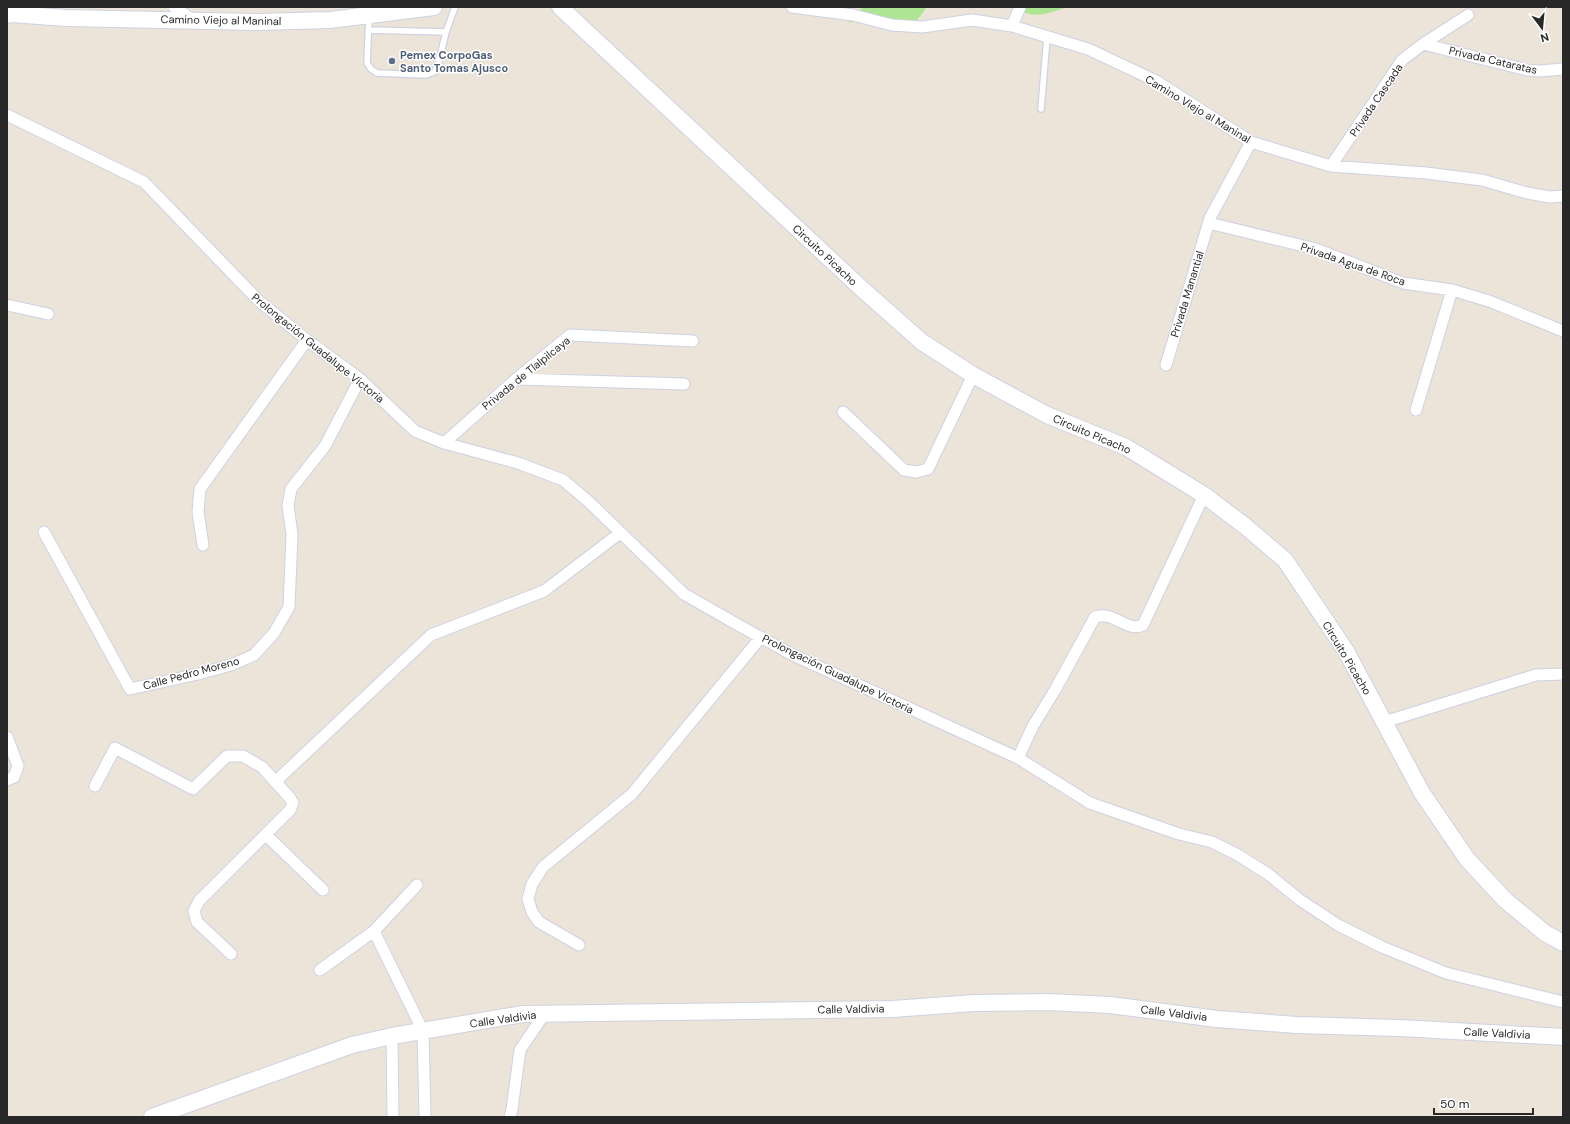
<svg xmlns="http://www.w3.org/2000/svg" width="1570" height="1124" viewBox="0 0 1570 1124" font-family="'DM Sans',sans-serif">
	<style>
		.green { fill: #aee592 }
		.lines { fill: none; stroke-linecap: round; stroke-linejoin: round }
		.lane-casing { stroke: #ced2e2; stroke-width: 8 }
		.street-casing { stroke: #ced2e2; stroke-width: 13 }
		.secondary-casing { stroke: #ced2e2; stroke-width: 18 }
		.lane { stroke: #fff; stroke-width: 5.5 }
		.street { stroke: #fff; stroke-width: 11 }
		.secondary { stroke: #fff; stroke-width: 16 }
		.service-dot { fill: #5c6f8a; stroke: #fff; stroke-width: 1.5 }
		.labels { text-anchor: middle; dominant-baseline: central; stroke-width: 3; stroke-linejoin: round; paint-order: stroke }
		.street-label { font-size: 11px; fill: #282828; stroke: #fff }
		.service-label { font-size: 11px; font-weight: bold; fill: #4e5e75; stroke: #fff; text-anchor: start }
	</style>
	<rect width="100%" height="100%" fill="#ece3d9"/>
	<path class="green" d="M863,7h64l-12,16 -50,-4 -17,4z
		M1012,7h55c-12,4 -28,11 -41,6 -4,-2 -9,-4 -14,-6z"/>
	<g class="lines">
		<defs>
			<path id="lane" d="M369,17l-2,46 4,6 6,4 49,2 8,-3 4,-7 8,-33 9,-25
				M368,30l78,2
				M1041,109l6,-72"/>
			<path id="street" d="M174,7l19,13
				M792,7l61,8 39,10 30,2 50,-7 40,6 76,23 68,32 95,61 80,24 95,7 56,7 45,13 23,4 13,-1
				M1012,26l8,-19
				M1423,44l104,26 13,1 23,-2
				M7,115l137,67 115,119 48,39 53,39 55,52 29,12 74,20 45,17 25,21 96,93 56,32 51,28 227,104 72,45 89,31 33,8 26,13 30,19 32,26 38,25 44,22 64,26 117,29
				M1331,166l71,-106 21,-16 45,-29
				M1209,223l107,26 87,34 49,7 37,11 74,30
				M7,305l41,9
				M1166,365l44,-147 41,-76
				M516,379l168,5
				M1416,410l36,-120
				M843,412l61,58 12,2 12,-3 45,-94
				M444,443l72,-64 54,-44 123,6
				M44,532l86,157 68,-15 33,-9 23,-10 20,-22 15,-26 3,-73 -4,-28 3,-17 34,-43 35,-67
				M203,545l-5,-33 2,-23 107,-149
				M1384,722l152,-47 27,-1
				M7,737l11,29 -4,11 -7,3
				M1018,758l15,-32 22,-36 40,-73c18,-7 32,16 48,8l61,-130
				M275,782l156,-147 113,-44 76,-58
				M95,786l20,-38 78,41 34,-33h16l19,11 28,31 3,5 -3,7 -91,91 -5,10 3,11 34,32
				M266,835l57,55
				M374,931l49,100 2,86
				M579,945l-40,-23 -7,-10 -4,-13 4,-15 11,-17 89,-73 129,-157
				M320,970l54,-39 43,-46
				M392,1036l1,81
				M510,1117l2,-8 8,-59 25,-37"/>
			<path id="secondary" d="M560,7l301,281 61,54 51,33 74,40 79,32 78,48 41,31 40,34 61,91 76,142 45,66 38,41 40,33 18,10
				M7,15l5,-1 54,4 193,4 71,-2 104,-13
				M152,1117l200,-72 40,-9 131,-22 370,-5 81,-6 74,-1 62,3 107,14 80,6 103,3 163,9"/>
		</defs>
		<use href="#lane" class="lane-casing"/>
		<use href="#street" class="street-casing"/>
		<use href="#secondary" class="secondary-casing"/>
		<use href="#lane" class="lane"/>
		<use href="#street" class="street"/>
		<use href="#secondary" class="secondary"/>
	</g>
	<circle class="service-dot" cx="392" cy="61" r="4"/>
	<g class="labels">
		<g class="street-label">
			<text transform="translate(221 20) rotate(1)">Camino Viejo al Maninal</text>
			<text transform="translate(1493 60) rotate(13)">Privada Cataratas</text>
			<text transform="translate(1376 100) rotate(-56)">Privada Cascada</text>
			<text transform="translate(1198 109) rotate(31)">Camino Viejo al Maninal</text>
			<text transform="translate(825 255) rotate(43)">Circuito Picacho</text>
			<text transform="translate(1353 264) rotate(19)">Privada Agua de Roca</text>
			<text transform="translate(1187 294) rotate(-73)">Privada Manantial</text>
			<text transform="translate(318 348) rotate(39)">Prolongación Guadalupe Victoria</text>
			<text transform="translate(526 373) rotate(-39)">Privada de Tlalpilcaya</text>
			<text transform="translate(1092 434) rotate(23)">Circuito Picacho</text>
			<text transform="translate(1347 658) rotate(59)">Circuito Picacho</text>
			<text transform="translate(191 673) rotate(-15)">Calle Pedro Moreno</text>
			<text transform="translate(838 674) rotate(26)">Prolongación Guadalupe Victoria</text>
			<text transform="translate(851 1009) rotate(-1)">Calle Valdivia</text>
			<text transform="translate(1174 1013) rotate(7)">Calle Valdivia</text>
			<text transform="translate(503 1019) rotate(-8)">Calle Valdivia</text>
			<text transform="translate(1497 1033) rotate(3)">Calle Valdivia</text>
		</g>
		<g class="service-label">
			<text x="400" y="55">Pemex CorpoGas<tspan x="400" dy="13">Santo Tomas Ajusco</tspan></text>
		</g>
	</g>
	<rect width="1570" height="1124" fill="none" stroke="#282828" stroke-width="16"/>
	<g transform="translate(1542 28) rotate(164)" stroke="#ffffff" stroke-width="3" paint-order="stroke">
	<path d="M0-3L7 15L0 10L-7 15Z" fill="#282828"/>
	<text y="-6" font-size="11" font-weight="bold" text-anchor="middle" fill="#282828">N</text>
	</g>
	<path d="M1434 1108v6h99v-6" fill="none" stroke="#282828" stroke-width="2"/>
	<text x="1440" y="1108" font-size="12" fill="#282828" stroke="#ffffff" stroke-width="3" paint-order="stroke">50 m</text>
</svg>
